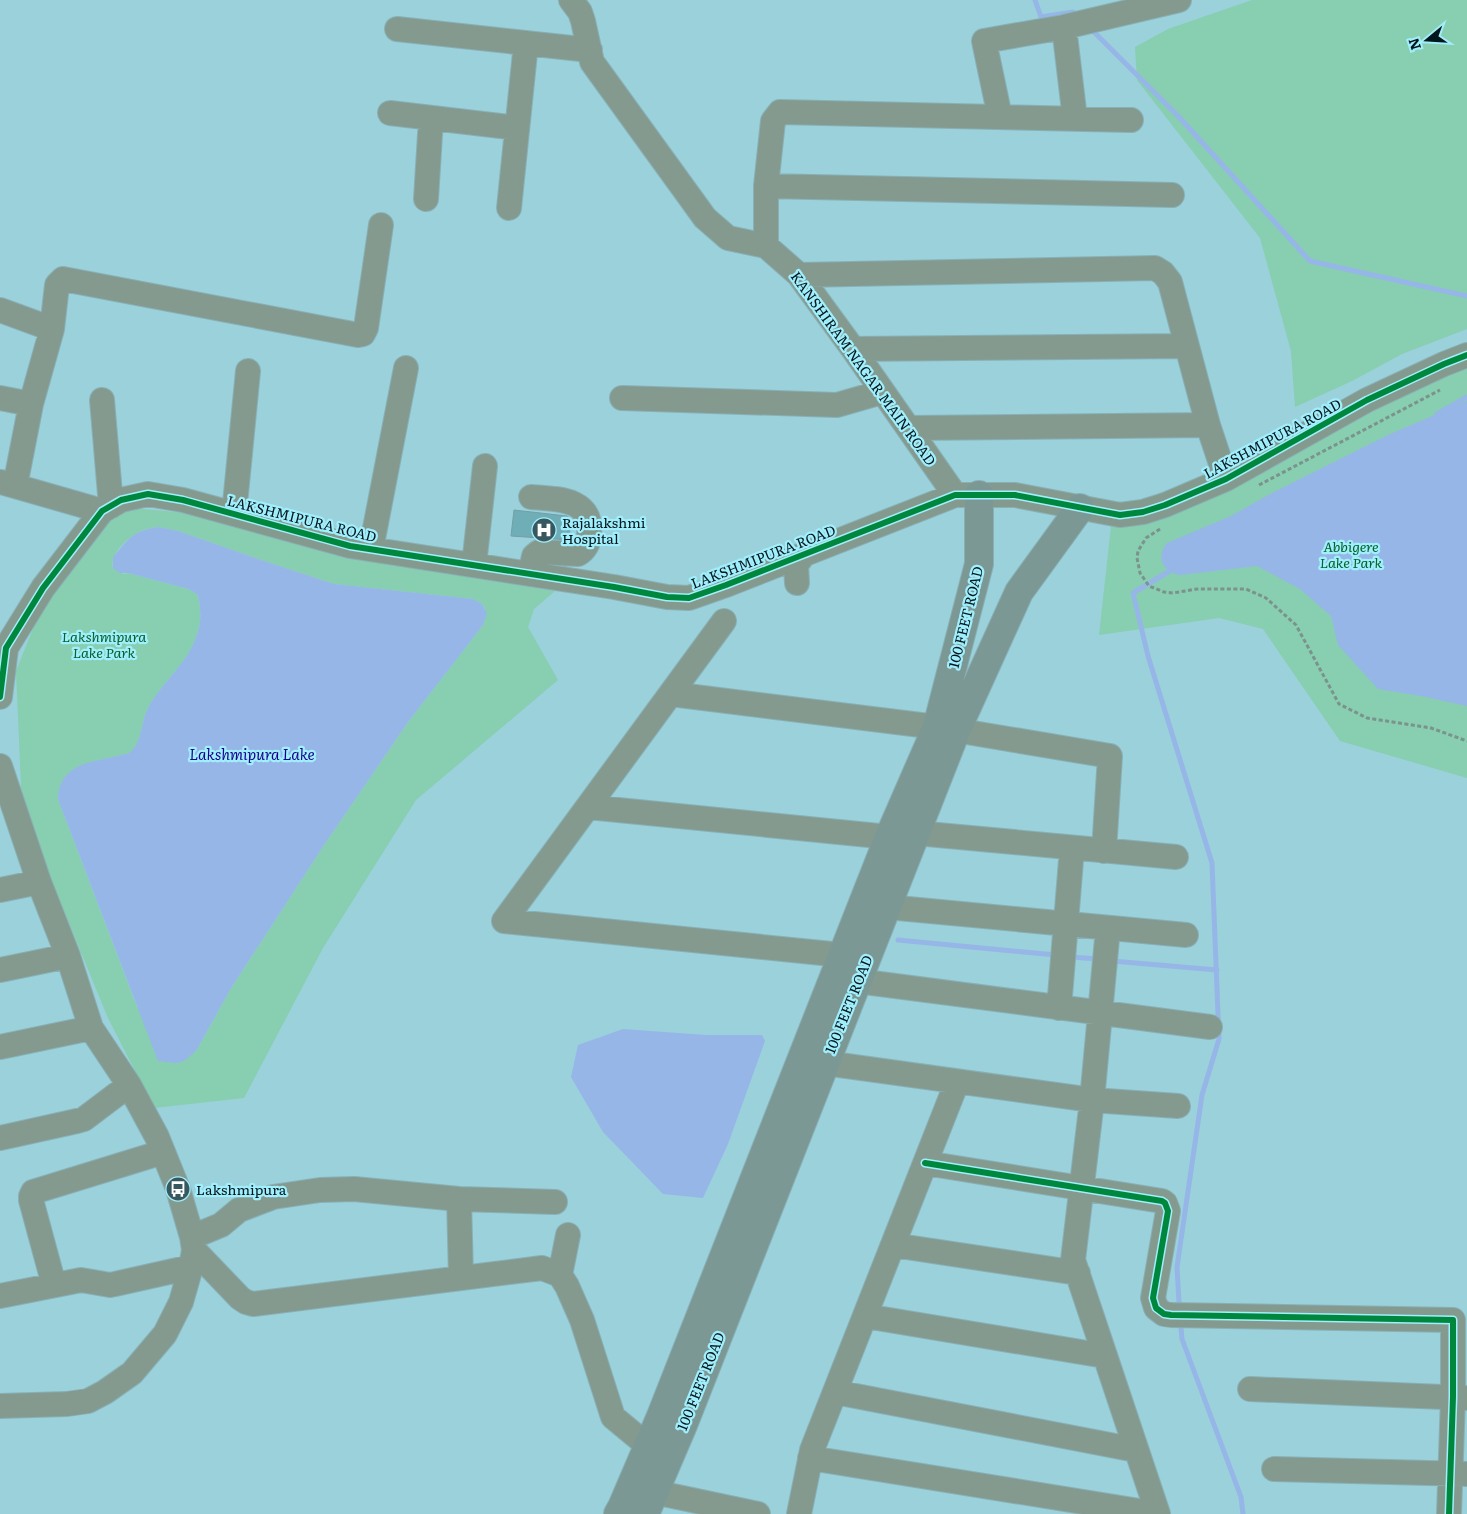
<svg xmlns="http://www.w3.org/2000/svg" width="1467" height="1514" viewBox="0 0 1467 1514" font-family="Literata,serif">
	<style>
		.green { fill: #88ceb0; fill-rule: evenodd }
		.water { fill: #96b6e8 }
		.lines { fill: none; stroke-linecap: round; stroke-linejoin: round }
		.stream { stroke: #96b6e8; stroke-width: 5 }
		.building { fill: #6faeb7; stroke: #72a0a7 }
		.minor-casing { stroke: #88b0b6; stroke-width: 26 }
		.major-casing { stroke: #88b0b6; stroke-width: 30 }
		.path { stroke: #7b938d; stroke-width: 3; stroke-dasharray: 4 2.5; stroke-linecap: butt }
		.minor { stroke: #849a8f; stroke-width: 24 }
		.major { stroke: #7c9895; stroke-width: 28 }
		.cycleway-casing { stroke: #a1eefc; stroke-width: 9 }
		.cycleway { stroke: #00873e; stroke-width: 6 }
		.labels { text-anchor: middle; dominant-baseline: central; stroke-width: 4.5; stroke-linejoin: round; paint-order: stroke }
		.street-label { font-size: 14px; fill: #02171b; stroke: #a1eefc }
		.poi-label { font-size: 14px; fill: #02171b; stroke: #a1eefc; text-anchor: start }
		.park-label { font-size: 14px; font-style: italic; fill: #05622b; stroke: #a1eefc }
		.water-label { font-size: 15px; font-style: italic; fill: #16008c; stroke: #a1eefc }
	</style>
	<rect width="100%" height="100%" fill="#9ad1db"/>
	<path class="green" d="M1252,0h215v329l-65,25 -50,27 -57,26 -4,-56 -31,-113 -123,-158 -2,-33 33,-18z
		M1467,364v414l-127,-37 -77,-112 -44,-11 -120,17 12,-109 47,-8 213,-109z
		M122,507l75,7 140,42 218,35 -21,18 -6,18 30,53 -142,120 -93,148 -79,150 -90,10 -46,-90 -86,-209 -6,-138 33,-82zM158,527l20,4 86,30 70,23 139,15 9,5 3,4 -2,17 -75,97 -84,123 -93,143 -35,63 -59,-44 -79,-208c2,-40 43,-37 72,-46 12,-8 11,-32 18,-45 13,-25 39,-44 48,-71 6,-14 5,-27 2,-42l-9,-6 -61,-16 -4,1 -11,-6c-4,-14 15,-30 26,-36 6,-3 13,-4 19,-5z"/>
	<path class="water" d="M1467,401v305l-46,-10 -43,-7 -40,-44 -7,-29 -31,-27 -43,-23 -77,9c-17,-3 -25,-18 -13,-32l64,-27 39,-22 118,-59z
		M158,527l20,4 86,30 70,23 139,15 9,5 5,9 -4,12 -75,97 -84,123 -93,143 -35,63 -12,10 -8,2 -18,-2 -100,-262c1,-40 43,-37 71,-46 13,-8 12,-32 19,-45 13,-25 39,-44 48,-71 6,-14 5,-27 2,-42l-9,-6 -61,-16h-8l-7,-5v-11c16,-18 19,-26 45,-30z
		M623,1029l83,6h56l3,6 -37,103 -25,54 -40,-4 -60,-62 -32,-55 7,-32z"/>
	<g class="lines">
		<path class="stream" d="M1035,0l6,17 32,-5 5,4
			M1089,27l89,89 132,145 157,35
			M1437,414l30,-17
			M1173,569l-40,24 15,63 64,207 7,176 -17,56 -25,172 2,35
			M898,940l158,15
			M1070,957l29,2
			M1112,961l105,9
			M1181,1328l1,11 59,158 2,17"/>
	</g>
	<path class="building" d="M514,510l53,6 4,3 -2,21 -58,-4z"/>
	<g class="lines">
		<defs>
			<path id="minor" d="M571,0l9,12 3,9 9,41 113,156 23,20 38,8 33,29 54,74 102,146
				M1064,27l115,-27
				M397,29l193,21
				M390,113l127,15
				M1000,117l-16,-76 80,-14 11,92
				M766,186l406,9
				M426,199l5,-81
				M509,208l17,-165
				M766,246v-60l7,-65 7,-9 351,8
				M799,275l356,-7 8,5 7,9 38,143 18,54
				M0,310l52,19 -21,75 -16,82
				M52,329l5,-44 6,-6 295,56 5,-1 3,-6 15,-103
				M853,349l333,-3
				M0,398l31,6
				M622,398l215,7 45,-13
				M102,400l9,106
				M909,428l299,-3
				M1,482l101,29
				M234,514l14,-143
				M371,549l35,-181
				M474,565l11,-99
				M530,574l4,-18 5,-4 39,2c7,-4 11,-11 11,-19 4,-37 -31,-36 -58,-38
				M797,583l-1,-18 8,-11
				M671,694l266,33 173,29 -6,95
				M0,697l6,-49 37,-60 59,-77 19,-11 27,-6 35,6 167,46 264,41 53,10 22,1 37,-13 229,-90h60l105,20 23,-3 22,-7 61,-26 141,-79 77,-36 23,-9
				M0,766l39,116 29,74 23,72 38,57 28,52 21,52 14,48 2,13 -3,17 -10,35 -16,32 -33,39 -27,19 -17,9 -21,3 -67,2
				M588,807l301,30
				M916,833l260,24
				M0,890l39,-8
				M887,907l299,28
				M504,921l220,-300
				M504,921l338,34
				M1108,928l-16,172 -19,160 85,254
				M0,970l68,-14
				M857,981l353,46
				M1059,1008l13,-160
				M0,1047l91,-19
				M825,1063l267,37 86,6
				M0,1138l77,-17 7,-2 45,-34
				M925,1163l237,38 3,2 3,8 -15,87 3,10 8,6 7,1 282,5v77l-4,117
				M459,1199l2,78
				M192,1237l29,-12 18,-15 34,-13 47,-7 34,-1 105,10 96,3
				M893,1245l185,28
				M194,1250l46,48 6,4 7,2 289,-36 18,7 7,11 15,34 31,97 35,29
				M560,1275l8,-40
				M54,1285l-23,-85v-4l2,-4 130,-40
				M0,1296l81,-16 29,5 5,-1 76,-17
				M865,1316l240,40
				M1250,1389l217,9
				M835,1392l301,58
				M810,1458l348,56
				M1274,1469l193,5
				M654,1492l104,22
				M799,1514l13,-64 145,-368"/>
			<path id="major" d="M618,1514l4,-7 39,-91 228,-579 48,-110 42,-163v-69
				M645,1514l38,-89 273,-694 63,-139 61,-84"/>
		</defs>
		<use href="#minor" class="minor-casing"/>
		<use href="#major" class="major-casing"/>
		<path class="path" d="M1259,485l181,-95
			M1160,529l-14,9 -8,13 -1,7 3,15 9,13 15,6 9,1 24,-4h49l20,9 30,27 43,79 28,14 64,10 36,13"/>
		<use href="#minor" class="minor"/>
		<use href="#major" class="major"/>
		<defs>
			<path id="cycleway" d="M0,697l6,-49 37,-60 59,-77 19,-11 27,-6 35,6 167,46 264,41 53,10 22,1 37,-13 229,-90h60l105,20 23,-3 22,-7 61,-26 141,-79 77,-36 23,-9
				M925,1163l237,38 3,2 3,8 -15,87 3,10 8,6 7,1 282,5v77l-4,117"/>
		</defs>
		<use href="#cycleway" class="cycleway-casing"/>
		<use href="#cycleway" class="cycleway"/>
	</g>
	<defs>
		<symbol id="hospital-disc" viewBox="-11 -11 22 22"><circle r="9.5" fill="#37585e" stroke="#a1eefc"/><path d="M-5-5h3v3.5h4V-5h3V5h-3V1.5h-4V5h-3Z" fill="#fff"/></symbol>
		<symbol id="bus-disc" viewBox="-11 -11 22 22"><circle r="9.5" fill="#37585e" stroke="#a1eefc"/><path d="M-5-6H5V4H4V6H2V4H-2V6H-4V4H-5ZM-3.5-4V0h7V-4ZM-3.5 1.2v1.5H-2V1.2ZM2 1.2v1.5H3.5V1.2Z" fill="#fff"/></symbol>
	</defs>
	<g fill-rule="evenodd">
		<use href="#hospital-disc" x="530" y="516" width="28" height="28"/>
		<use href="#bus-disc" x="164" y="1175" width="28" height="28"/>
	</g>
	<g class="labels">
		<g class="street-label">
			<text transform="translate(864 368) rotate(54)">KANSHIRAM NAGAR MAIN ROAD</text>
			<text transform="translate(1272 438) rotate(-28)">LAKSHMIPURA ROAD</text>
			<text transform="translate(302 518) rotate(14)">LAKSHMIPURA ROAD</text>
			<text transform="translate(763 556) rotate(-21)">LAKSHMIPURA ROAD</text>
			<text transform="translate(965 617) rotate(-76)">100 FEET ROAD</text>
			<text transform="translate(848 1004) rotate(-68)">100 FEET ROAD</text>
			<text transform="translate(700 1381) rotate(-68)">100 FEET ROAD</text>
		</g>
		<g class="poi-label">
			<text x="562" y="522">Rajalakshmi<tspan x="562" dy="16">Hospital</tspan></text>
			<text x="196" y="1189">Lakshmipura</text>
		</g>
		<g class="park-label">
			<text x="1351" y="546">Abbigere<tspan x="1351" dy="16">Lake Park</tspan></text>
			<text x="104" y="636">Lakshmipura<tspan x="104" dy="16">Lake Park</tspan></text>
		</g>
		<g class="water-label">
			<text x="252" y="753">Lakshmipura Lake</text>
		</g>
	</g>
	<g transform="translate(1427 40) rotate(252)" stroke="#a1eefc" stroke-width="4" paint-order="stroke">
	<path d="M0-4L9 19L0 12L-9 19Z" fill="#02171b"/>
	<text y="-8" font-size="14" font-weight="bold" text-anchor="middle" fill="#02171b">N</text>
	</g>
</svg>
